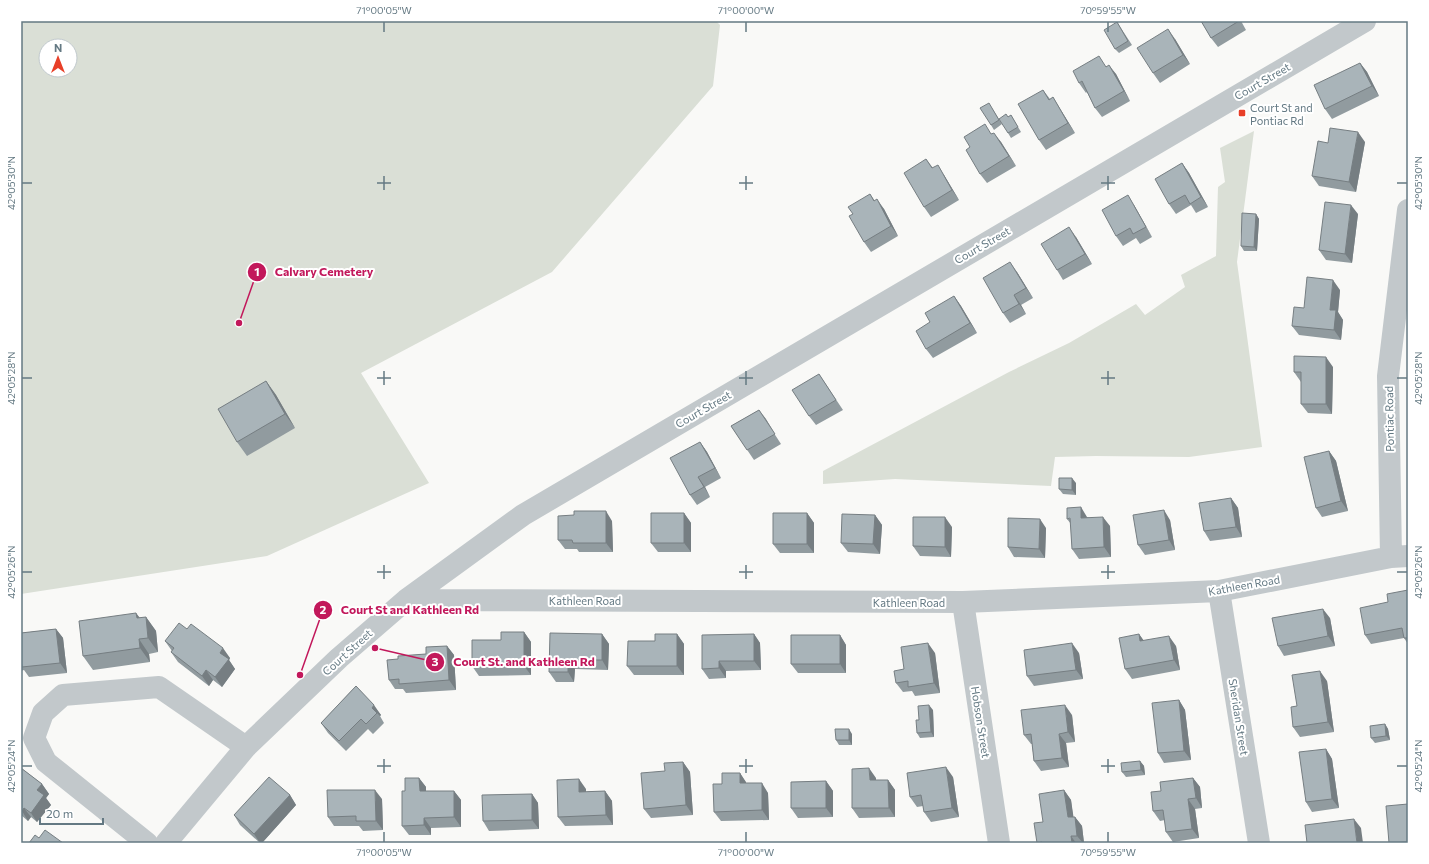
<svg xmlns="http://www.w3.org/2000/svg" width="1429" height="864" viewBox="0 0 1429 864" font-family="Commissioner,sans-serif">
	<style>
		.green { fill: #dadfd6; fill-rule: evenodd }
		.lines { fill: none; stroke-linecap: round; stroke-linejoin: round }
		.minor { stroke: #c2c8cb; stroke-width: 22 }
		.wall { fill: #919b9f }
		.shaded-wall { fill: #767e82 }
		.building { fill: #a9b4b9; stroke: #767e82 }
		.ticks { fill: none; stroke: #647983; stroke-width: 1.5 }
		.poi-dot { fill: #e83f28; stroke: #fff; stroke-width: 1.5 }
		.labels { text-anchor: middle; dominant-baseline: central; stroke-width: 4; stroke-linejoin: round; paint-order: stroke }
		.street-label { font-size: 11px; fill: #647983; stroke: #fff }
		.poi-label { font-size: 11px; fill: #647983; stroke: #fff; text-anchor: start }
		.leader { fill: none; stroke: #c2185b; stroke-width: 1.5 }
		.callout-dot { fill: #c2185b; stroke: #fff; stroke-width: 1.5 }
		.mark-label { font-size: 12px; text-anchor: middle; font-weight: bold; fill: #fff }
		.callout-label { font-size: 12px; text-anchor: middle; font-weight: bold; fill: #c2185b; stroke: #fff; stroke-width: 4; stroke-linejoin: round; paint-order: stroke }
		.neatline { fill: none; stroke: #647983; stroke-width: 1.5 }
		.ticks-label { font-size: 10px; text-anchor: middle; fill: #647983 }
	</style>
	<rect width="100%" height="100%" fill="#f9f9f7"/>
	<path class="green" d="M21,21h695l4,4 -7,61 -161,186 -191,101 68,110 -162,73 -246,38zM46,46h24v24h-24z
		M1254,131l-17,131 25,185 -73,10 -93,-1 -41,1 -4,29 -156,-7 -72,5v-13l186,-99 60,-29 67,-39 9,11 40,-28 -4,-12 35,-19 2,-69 7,-5 -5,-34z"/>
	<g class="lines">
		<path class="minor" d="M1391,557l-3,-181 20,-166
			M1219,591l40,252
			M406,600l557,2 256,-11 172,-34 17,-1
			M963,602l36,241
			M147,843l-101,-81 -12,-24 9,-25 20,-18 96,-8 87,60
			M166,843l80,-96 93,-89 67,-58 117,-85 842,-494"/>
	</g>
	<path class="wall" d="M1201,21h40l5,9 -28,17 -7,-9z
		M1117,22l15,23 -13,8 -4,-4z
		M1175,39l15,25 -30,19 -7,-10z
		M1360,63l7,9 12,24 -47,23 -7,-10z
		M1107,66l9,8 14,27 -28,16 -7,-9 -8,-16 -1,1 -7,-10z
		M1043,90l7,9 3,-2 6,10 16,26 -29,17 -7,-10z
		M992,108l10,16 -8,6 -3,-5z
		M1011,115l10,17 -10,6 -3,-5v-16z
		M992,134l9,8 15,24 -29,17 -7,-9z
		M1365,142l-9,50 -37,-6 -7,-10 16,-33z
		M926,159l7,9 11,7 15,25 -28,17 -7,-10z
		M1182,163l7,10 19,34 -12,6 -5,-8 -15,9 -7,-10z
		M870,194l5,7 9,8 14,27 -27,16 -7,-10 -11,-28z
		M1134,205l18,32 -12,7 -4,-6 -13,8 -7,-10z
		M1256,214l3,5 -2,32h-13l-3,-5z
		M1358,214l-6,49 -26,-3 -7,-10z
		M1076,237l16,27 -29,16 -6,-10z
		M1017,272l16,26 -12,7 5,9 -16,9 -7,-10z
		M1340,290l-2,22 5,8 -2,20 -42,-5 -7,-9 12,-18z
		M954,296l7,10 16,27 -44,25 -7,-9 4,-27z
		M1333,367l-1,47 -24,-1 -7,-9v-22l-7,-10z
		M819,374l24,36 -27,15 -7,-9z
		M266,381l10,14 19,33 -48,28 -10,-14z
		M759,410l22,34 -27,16 -23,-34z
		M700,442l7,10 14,26 -16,9 5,10 -13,8 -7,-10z
		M1329,451l7,10 12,50 -26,6 -6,-9z
		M1076,483v12l-13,-1 -4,-5z
		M1231,498l7,10 4,29 -32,4 -6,-10z
		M684,513l7,10v29h-33l-7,-9z
		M807,513l7,10v30h-34l-7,-9z
		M875,515l7,10 -2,29 -32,-2 -7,-9z
		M1087,517l23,9 1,31 -32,2 -7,-10 -1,-25 -4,-5z
		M1170,520l5,30 -30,5 -7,-10z
		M612,521l1,31h-34l-2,-3h-12l-7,-9z
		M952,527l-1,30 -31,-1 -7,-10z
		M1046,528l-1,30 -31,-1 -6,-10z
		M1408,590v54l-4,-6 -33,6 -6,-9 23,-33z
		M136,613l4,5 6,-1 10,14 2,21 -9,2 1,8 -57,8 -10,-14z
		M1330,618l5,28 -51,10 -6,-10z
		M56,629l7,9 4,35 -38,4 -5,-7 -3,1v-38z
		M187,629l43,29 -1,2 6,9 -13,18 -9,-7 -4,6 -31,-24 -7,-10 1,-1 -7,-10z
		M524,632l7,10v33l-52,1 -7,-10 29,-26z
		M602,634l7,10 -1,26 -33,-1 -1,13h-18l-7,-10z
		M677,634l7,10v31h-50l-7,-9 28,-25z
		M754,634l6,9 1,27 -35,1v7l-17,1 -7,-10z
		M1139,634l5,7 32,5 4,24 -48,9 -7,-10z
		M840,635l6,10v28h-48l-7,-9z
		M447,646l7,9 2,35 -50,3 -3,-4h-8l-6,-9 9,-21 28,-5z
		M935,653l5,40 -25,3 -3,-5 -9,1 -7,-9 8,-14z
		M1079,653l4,26 -49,7 -7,-10z
		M1327,681l7,51 -34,5 -7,-10 4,-21z
		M356,686l25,29 -1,1 4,7 -11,11 -5,-5 -22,22 -18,-18 -7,-10z
		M1179,700l6,10 6,50 -27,3 -6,-10z
		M933,710l1,27 -14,1 -3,-5 2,-13z
		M1072,715l3,27 -9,1 3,24 -28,4 -7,-10 -2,-17h-1l-7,-9z
		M1385,724l3,5 2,11 -15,3 -4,-5z
		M852,734v11h-13l-3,-5z
		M1326,749l6,10 7,49 -27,4 -6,-10z
		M1140,761l4,5 1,9 -19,2 -4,-5z
		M683,762l7,10 3,43 -42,3 -7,-9 21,-38z
		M21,768l21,16 7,10 -3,4 5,7 -14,17 -6,-5 -3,4 -7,-6z
		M740,773l6,10 22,10 1,27 -48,1 -7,-9 8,-28z
		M953,777l6,40 -28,5 -7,-10 -1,-6 -6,1 -7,-10z
		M419,778l7,9v4h28l7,9v27l-30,1v7h-22l-7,-9 3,-35z
		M876,778v2h12l7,10v27l-36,1 -7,-10z
		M1193,778l7,9 2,21 -7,1 4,29 -26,4 -7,-10 -1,-12 -5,1 -7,-10 8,-20z
		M826,781l7,10v26l-35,1 -7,-10z
		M586,789v3l19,-1 7,10 1,24 -48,1 -7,-9z
		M1064,790l7,10 2,17h2l7,9 2,17h-46l5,-21z
		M532,794l6,9 1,26 -50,2 -6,-10z
		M290,795l6,10 -34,38h-2l-20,-18 -6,-10z
		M382,799l1,31 -20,1 -4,-5h-25l-6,-9z"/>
	<path class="shaded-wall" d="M1168,29l7,10 15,25 -7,-9z
		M1360,63l7,9 12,24 -7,-10z
		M1109,65l7,9 14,27 -6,-10z
		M1053,97l6,10 16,26 -7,-10z
		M1358,132l7,10 -9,50 -7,-10z
		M994,133l7,9 15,24 -7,-10z
		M1182,163l7,10 19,34 -7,-10z
		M938,165l21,35 -7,-10z
		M1128,195l6,10 18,32 -6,-10z
		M877,199l7,10 14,27 -7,-10z
		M1351,205l7,9 -6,49 -7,-9z
		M1256,214l3,5 -2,32 -3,-4z
		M1069,227l7,10 16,27 -7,-10z
		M1010,262l7,10 16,26 -7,-10z
		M1333,280l7,10 -2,22 5,8 -2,20 -7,-10 -4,-20z
		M1014,295l7,10 5,9 -7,-10z
		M954,296l7,10 16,27 -7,-10z
		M1326,357l7,10 -1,47 -6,-10z
		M266,381l10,14 19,33 -10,-14z
		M759,410l7,9 15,25 -6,-10z
		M700,442l7,10 14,26 -6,-10z
		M1329,451l7,10 12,50 -7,-10z
		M698,477l7,10 5,10z
		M1072,478l4,5v12l-4,-5z
		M1231,498l7,10 4,29 -6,-10z
		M1081,507l6,10 1,10 -7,-9z
		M1164,510l6,10 5,30 -6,-10z
		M606,511l6,10 1,31 -7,-9z
		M684,513l7,10v29l-7,-9z
		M807,513l7,10v30l-7,-9z
		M875,515l7,10 -2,29 -7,-10z
		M945,517l7,10 -1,30 -6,-10z
		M1103,517l7,9 1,31 -7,-10z
		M1040,519l6,9 -1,30 -6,-9z
		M1323,609l7,9 5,28 -7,-10z
		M136,613l10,14 -9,-9z
		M146,617l10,14 2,21 -10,-14z
		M56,629l7,9 4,35 -7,-10z
		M524,632l7,10v33l-7,-9z
		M602,634l7,10 -1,26 -6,-10z
		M677,634l7,10v31l-7,-9z
		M754,634l6,9 1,27 -7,-9z
		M1139,634l7,10 -6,-3z
		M840,635l6,10v28l-6,-9z
		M1169,636l7,10 4,24 -6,-10z
		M139,639l10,15 1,8 -10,-14z
		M928,643l7,10 5,40 -6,-10z
		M1072,643l7,10 4,26 -7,-9z
		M447,646l7,9 2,35 -7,-10z
		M223,648l7,10 -1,2 6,9 -13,18 -7,-10 5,-24z
		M568,660l7,9 -1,13 -6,-10z
		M719,661l7,10v7l-7,-10z
		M206,670l7,10 -4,6 -7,-10z
		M1320,671l7,10 7,51 -6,-10z
		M1179,700l6,10 6,50 -7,-9z
		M374,705l7,10 -1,1 -8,-8z
		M929,705l4,5 1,27 -3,-5z
		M1065,705l7,10 3,27 -7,-10z
		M1385,724l3,5 2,11 -4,-4z
		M849,729l3,5v11l-3,-5z
		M1059,734l7,9 3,24 -7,-9z
		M1326,749l6,10 7,49 -7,-9z
		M1140,761l4,5 1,9 -4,-5z
		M683,762l7,10 3,43 -7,-10z
		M946,767l7,10 6,40 -7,-9z
		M869,768l7,10v12l-6,-10z
		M740,773l6,9 1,11 -7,-10z
		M419,778l7,9v14l-6,-10z
		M1193,778l7,9 2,21 -6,-10z
		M579,779l7,10v13l-7,-10z
		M888,780l7,10v27l-6,-9z
		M826,781l7,10v26l-7,-9z
		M762,783l6,10 1,27 -7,-10z
		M42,784l7,10 -3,4 5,7 -14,17 -6,-9 6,-23z
		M375,790l7,9 1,31 -7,-9z
		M1064,790l7,10 4,27 -7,-10z
		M454,791l7,9v27l-7,-10z
		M605,791l7,10 1,24 -7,-10z
		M532,794l6,9 1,26 -7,-9z
		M290,795l6,10 -34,38h-2l-6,-9z
		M1188,799l7,10 4,29 -7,-9z
		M24,808l7,9 -3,4 -6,-10z
		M1075,817l7,9 2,17h-1l-6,-7z
		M424,818l7,10v7l-7,-10z
		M1354,819l7,9 2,15h-6z
		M1071,836l5,7h-4z"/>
	<path class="building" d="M1201,21h38l-28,17z
		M1117,22l11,19 -13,8 -11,-19z
		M1168,29l15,26 -30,18 -16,-25z
		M1099,56l7,11 3,-2 15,26 -29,17 -13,-27 -3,2 -6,-12z
		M1360,63l12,23 -47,23 -11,-24z
		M1043,90l6,10 4,-3 15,26 -29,17 -21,-36z
		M989,103l10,17 -8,5 -11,-17z
		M1006,114l2,3 3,-2 7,12 -10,6 -9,-14z
		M985,124l6,10 3,-1 15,23 -29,18 -14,-24 4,-3 -6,-10z
		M1330,128l28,4 -9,50 -37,-6 6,-35 10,2z
		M926,159l6,9 6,-3 14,25 -28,17 -20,-34z
		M1182,163l19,34 -11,7 -5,-9 -16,9 -14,-25z
		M870,194l4,7 3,-2 14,27 -27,16 -15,-26 4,-2 -5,-7z
		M1128,195l18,32 -13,7 -3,-6 -14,8 -14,-26z
		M1325,202l26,3 -6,49 -26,-4z
		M1242,213l14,1 -2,33 -13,-1z
		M1069,227l16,27 -28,16 -16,-26z
		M1010,262l16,26 -12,7 5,9 -16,9 -20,-35z
		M1307,277l26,3 -3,30h6l-2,20 -42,-4 2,-19 10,1z
		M954,296l16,27 -44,26 -10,-18 14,-9 -5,-9z
		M1294,356l32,1v47h-25v-32h-7z
		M819,374l17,26 -27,16 -17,-26z
		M266,381l19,33 -48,28 -19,-33z
		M759,410l16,24 -28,16 -16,-24z
		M700,442l15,26 -17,9 6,10 -14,8 -20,-37z
		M1329,451l12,50 -25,7 -12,-51z
		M1059,478h13v12l-13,-1z
		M1231,498l5,29 -32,4 -5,-28z
		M1081,507v11l22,-1 1,30 -32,2 -2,-31 -3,1v-11z
		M1164,510l5,30 -31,5 -5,-30z
		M574,511h32v32h-33l-1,-3h-14v-24l16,-1z
		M651,513h33v30h-33z
		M773,513h34v31h-34z
		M842,514l33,1 -2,29 -32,-1z
		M913,517h32v30l-32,-1z
		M1008,518l32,1 -1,30 -31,-2z
		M1408,590v48h-4l-2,-10 -37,7 -5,-27 28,-6 -1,-8z
		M1323,609l5,27 -50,10 -6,-28z
		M136,613l1,5 9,-1 2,21 -9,1 1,9 -57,8 -4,-35z
		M179,623l8,6 4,-5 32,24 -3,5 9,6 -14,18 -9,-7 -4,6 -31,-24 3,-4 -9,-7z
		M56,629l4,34 -38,4 -1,-7v-27z
		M501,632h23v34h-52v-26h29z
		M550,633l52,1v26h-34v12h-19z
		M655,634h22v32h-50l1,-25h27z
		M754,634v27h-35v7l-17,1v-34z
		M1139,634l1,7 29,-5 5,24 -49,9 -6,-31z
		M791,635h49v29h-49z
		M928,643l6,40 -26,4v-6l-12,2 -2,-12 10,-2 -3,-22z
		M1072,643l4,27 -49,6 -3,-26z
		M447,646l2,34 -50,4v-5l-10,1 -2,-20 11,-1v-3l28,-2v-7z
		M1320,671l8,51 -35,5 -2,-20 6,-1 -5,-31z
		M356,686l18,19 -2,3 5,5 -11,11 -5,-5 -22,22 -18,-18z
		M1179,700l5,51 -26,2 -6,-50z
		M929,705l2,27 -14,1 -1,-13h3l-1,-14z
		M1065,705l3,27 -9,2 3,24 -28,3 -3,-27 -7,1 -3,-25z
		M1385,724l1,12 -15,2 -1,-12z
		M835,729h14v11h-13z
		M1326,749l6,50 -26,3 -7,-50z
		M1140,761l1,9 -19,2 -1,-9z
		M683,762l3,43 -42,4 -3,-36 24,-2 -1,-8z
		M946,767l6,41 -28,4 -3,-17 -11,2 -3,-24z
		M21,768l21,16 -5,6 7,5 -13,18 -7,-5 -2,3h-1z
		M869,768l1,12h18l1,28h-37v-39z
		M722,773h18v10h22v27l-48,2 -1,-28h9z
		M269,777l21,18 -36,39 -20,-19z
		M405,778h14l1,13h34v26l-30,1v7l-22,1v-35h3z
		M1193,778l3,20 -8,1 4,30 -26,3 -3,-22 -10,1 -2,-19 10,-1 -1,-9z
		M579,779v13l26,-1 1,24 -48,2 -1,-37z
		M826,781v27h-35v-26z
		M327,790h48l1,31h-20v-5l-28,1z
		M1064,790l4,27h7l2,19h-6l1,7h-30v-1l-5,1 -3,-20 9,-1 -4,-28z
		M532,794v26l-49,1 -1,-26z
		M1408,804v38l-19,1 -3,-37z
		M1354,819l3,24h-50l-2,-18z
		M45,830l18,13h-34l6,-8 4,3z"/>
	<path class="ticks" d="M384,22v10M746,22v10M1108,22v10M384,176v14M746,176v14M1108,176v14M22,183h10M377,183h14M739,183h14M1101,183h14M1397,183h10M384,371v14M746,371v14M1108,371v14M22,378h10M377,378h14M739,378h14M1101,378h14M1397,378h10M384,565v14M746,565v14M1108,565v14M22,572h10M377,572h14M739,572h14M1101,572h14M1397,572h10M384,759v14M746,759v14M1108,759v14M22,766h10M377,766h14M739,766h14M1101,766h14M1397,766h10M384,832v10M746,832v10M1108,832v10"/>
	<rect class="poi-dot" x="1238" y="109" width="8" height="8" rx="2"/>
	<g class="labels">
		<g class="street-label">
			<text transform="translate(1262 81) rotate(-30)">Court Street</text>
			<text transform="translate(982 245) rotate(-30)">Court Street</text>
			<text transform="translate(703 409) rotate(-30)">Court Street</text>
			<text transform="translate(1389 419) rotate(-91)">Pontiac Road</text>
			<text transform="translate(1244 585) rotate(-10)">Kathleen Road</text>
			<text x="585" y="600">Kathleen Road</text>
			<text x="909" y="602">Kathleen Road</text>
			<text transform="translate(347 652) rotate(-42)">Court Street</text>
			<text transform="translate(1239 717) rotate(81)">Sheridan Street</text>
			<text transform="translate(981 722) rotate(81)">Hobson Street</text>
		</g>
		<g class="poi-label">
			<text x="1250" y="107">Court St and<tspan x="1250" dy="13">Pontiac Rd</tspan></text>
		</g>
	</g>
	<path class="leader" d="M239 323L257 272M300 675L323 610M375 648L435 662"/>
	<g class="callout-dot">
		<circle cx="239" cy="323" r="4"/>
		<circle cx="300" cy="675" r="4"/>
		<circle cx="375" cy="648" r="4"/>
		<circle cx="257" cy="272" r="10"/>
		<circle cx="323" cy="610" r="10"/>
		<circle cx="435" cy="662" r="10"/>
	</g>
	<g class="mark-label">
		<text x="257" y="276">1</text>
		<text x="323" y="614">2</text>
		<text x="435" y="666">3</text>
	</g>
	<g class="callout-label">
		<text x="324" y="276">Calvary Cemetery</text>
		<text x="410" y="614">Court St and Kathleen Rd</text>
		<text x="524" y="666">Court St. and Kathleen Rd</text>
	</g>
	<rect width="1429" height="864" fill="none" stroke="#ffffff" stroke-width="44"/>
	<g transform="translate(58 58)"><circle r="19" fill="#ffffff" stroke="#c1c9cd"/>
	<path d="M0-3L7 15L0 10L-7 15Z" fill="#e83f28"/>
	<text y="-6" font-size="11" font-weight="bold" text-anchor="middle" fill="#647983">N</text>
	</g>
	<path d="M40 818v6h63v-6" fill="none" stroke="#647983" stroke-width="2"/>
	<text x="46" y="818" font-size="12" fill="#647983" stroke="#ffffff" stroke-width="3" paint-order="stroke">20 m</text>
	<rect x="22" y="22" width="1385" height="820" class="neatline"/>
	<g class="ticks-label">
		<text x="384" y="14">71°00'05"W</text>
		<text x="746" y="14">71°00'00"W</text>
		<text x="1108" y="14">70°59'55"W</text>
		<text transform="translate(11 183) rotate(-90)" y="4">42°05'30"N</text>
		<text transform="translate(1418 183) rotate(-90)" y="4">42°05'30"N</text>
		<text transform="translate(11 378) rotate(-90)" y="4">42°05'28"N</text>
		<text transform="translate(1418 378) rotate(-90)" y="4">42°05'28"N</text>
		<text transform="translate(11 572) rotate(-90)" y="4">42°05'26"N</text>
		<text transform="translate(1418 572) rotate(-90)" y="4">42°05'26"N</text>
		<text transform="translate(11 766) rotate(-90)" y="4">42°05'24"N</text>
		<text transform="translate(1418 766) rotate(-90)" y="4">42°05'24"N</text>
		<text x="384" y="856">71°00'05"W</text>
		<text x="746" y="856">71°00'00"W</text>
		<text x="1108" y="856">70°59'55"W</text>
	</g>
</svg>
